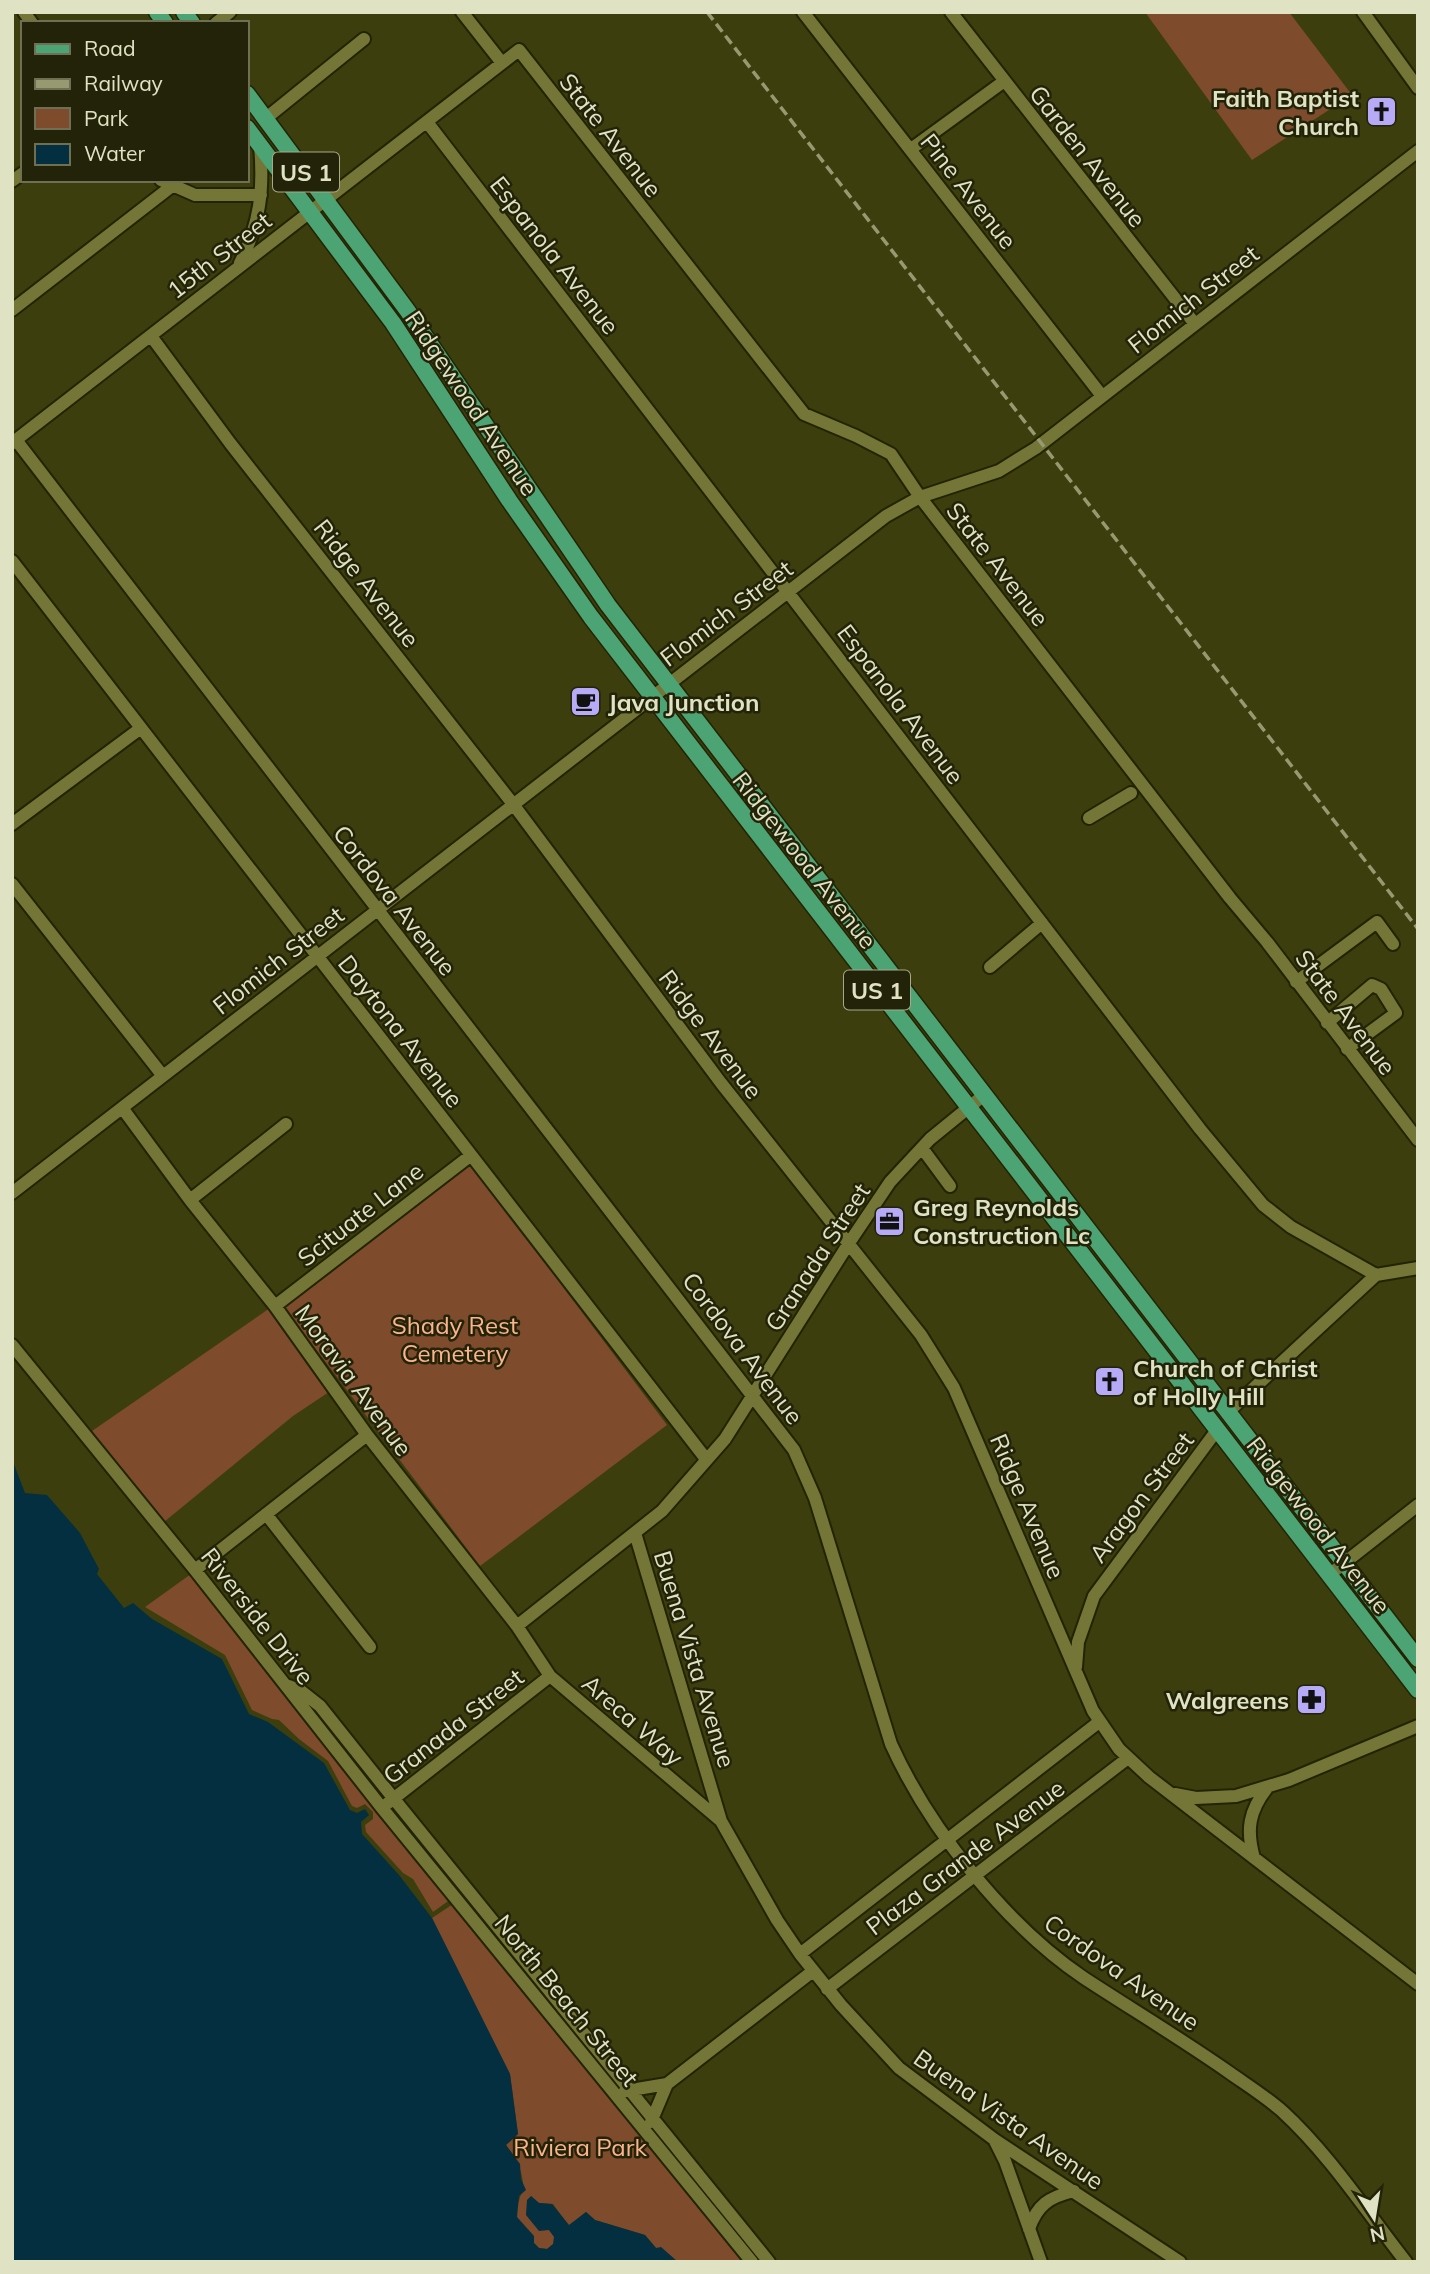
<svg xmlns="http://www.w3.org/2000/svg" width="1430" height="2274" viewBox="0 0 1430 2274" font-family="Mulish,sans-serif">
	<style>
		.green { fill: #7e4b2c }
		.water { fill: #032f40 }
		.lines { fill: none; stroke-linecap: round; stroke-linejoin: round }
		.minor-casing { stroke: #232403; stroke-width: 16 }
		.major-casing { stroke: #232403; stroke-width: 19 }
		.minor { stroke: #747638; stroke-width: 12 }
		.major { stroke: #4ca475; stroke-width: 16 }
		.rail { stroke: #979971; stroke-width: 3.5; stroke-dasharray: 10 5; stroke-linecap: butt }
		.labels { text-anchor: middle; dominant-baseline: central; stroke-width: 5; stroke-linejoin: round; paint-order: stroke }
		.shield { fill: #232309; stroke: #a7a98b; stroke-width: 2 }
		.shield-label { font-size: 23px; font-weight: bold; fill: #e0e3c3 }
		.poi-label { font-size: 24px; font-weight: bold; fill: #e0e3c3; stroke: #232309; text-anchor: start }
		.street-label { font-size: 24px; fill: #e0e3c3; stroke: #232309 }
		.park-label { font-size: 24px; fill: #fbb48b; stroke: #232309 }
	</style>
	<rect width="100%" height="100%" fill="#3d3e0d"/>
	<path class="green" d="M1145,12h144l63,83 -100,65z
		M471,1165l196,260 -187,141 -196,-259z
		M270,1308l59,84 -36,24 -129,106 -72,-91z
		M191,1574l90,113v2l3,2 167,208 -18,13 -20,-33 -10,-6 -37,-41 -1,-7 8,-6v-7l-8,-8 -8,4 -5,-2 -24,-45 -29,-22 -20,-19 -7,-1 -20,-9 -27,-55 -80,-48z
		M459,1900l293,362h-74l-17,-14h-5l-11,-13 -50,-15 -9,-8 -17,14 -16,-22 -14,-1 -8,-7 11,34h7l5,6v8l-7,5 -8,-1c-7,-7 -20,-21 -22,-32 -2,-11 6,-22 6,-32 -1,-16 -8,-27 -17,-39l12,-11 -8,-60 -78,-156z"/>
	<path class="water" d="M12,1459l13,34 22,2 33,38 19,36 -2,5 27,34 9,-5 19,16 70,40 27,55 19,8 56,41 26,47 7,3 8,-4 4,6 -8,7 1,12 37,41 33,43 78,156 8,60 -12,11 14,19 1,15 5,11 -7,6 -2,21 17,19v7l5,5 8,1 6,-5 1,-7 -5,-7 -10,1 -13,-16 1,-15 4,-4 8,7 13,1 17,21 17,-13 9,8 50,15 11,13 5,-1 17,15h-666z"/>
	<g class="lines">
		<defs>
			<path id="minor" d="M24,12l8,11
				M462,12l40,51
				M803,12l299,384
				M951,12l244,312
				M1363,12l55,76
				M216,23l14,-11
				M265,119l99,-80
				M427,122l773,1007 63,76 28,22 85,48
				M911,149l92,-67
				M161,180l34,15h66
				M12,181l11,-8
				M240,263c20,-40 24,-73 20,-118
				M12,310l160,-124
				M151,336l79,107 283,361 208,279 200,252 33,53 139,323 26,38 30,28 269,207
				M16,440l778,1010 21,48 76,246c39,86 115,181 193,234 49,32 99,62 146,95 17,12 36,24 52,38 47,43 84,100 124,151
				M12,443l507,-393 285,364 52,22 35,18 29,43 310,401 37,44 151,198
				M12,561l694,898
				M1089,818l42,-25
				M12,824l129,-96
				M12,884l151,192
				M990,967l52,-44
				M1296,982l81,-60 16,22
				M1327,1023l45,-38 9,4 15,24 -49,36
				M123,1109l67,91 85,106 92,129 150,191 33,50 171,145
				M922,1148l28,38
				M12,1193l874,-677 34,-19 79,-26 37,-23 382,-297
				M190,1200l96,-76
				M275,1306l195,-150
				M12,1345l183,225 187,238 370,454
				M1228,1412l148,-137 42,-7
				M266,1514l104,133
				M635,1533l86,288 56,99 23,34 41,51 58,63 96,72 185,122
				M195,1570l172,-135
				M1329,1575l89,-70
				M517,1626l145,-115 63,-72 124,-196 41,-61 40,-43 54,-44
				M1076,1667l2,-25 16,-46 123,-166
				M289,1686l12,5 19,15 74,93 375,463
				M1175,1794l21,4 40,-2 53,-16 129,-54
				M388,1803l162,-127
				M1254,1858c-8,-28 -5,-47 13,-70
				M800,1954l299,-232
				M827,1989l301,-231
				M625,2091l42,-7 146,-113
				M651,2122l16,-38
				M995,2141l10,20 36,101
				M1029,2229c8,-24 20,-32 45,-38"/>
			<path id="major" d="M157,12l8,11
				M184,12l8,11
				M247,94l160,216 201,295 810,1054
				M247,128l146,195 116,177 82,117 827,1073"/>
		</defs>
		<use href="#minor" class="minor-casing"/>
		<use href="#major" class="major-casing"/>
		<use href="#minor" class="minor"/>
		<use href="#major" class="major"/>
		<path class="rail" d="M707,12l711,917"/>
	</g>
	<defs>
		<symbol id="church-square" viewBox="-11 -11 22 22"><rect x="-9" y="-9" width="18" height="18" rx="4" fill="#b7abf8" stroke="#232309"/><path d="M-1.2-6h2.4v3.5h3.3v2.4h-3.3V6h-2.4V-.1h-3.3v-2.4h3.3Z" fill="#111"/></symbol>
		<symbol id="cafe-square" viewBox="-11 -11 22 22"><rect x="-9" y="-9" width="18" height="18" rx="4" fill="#b7abf8" stroke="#232309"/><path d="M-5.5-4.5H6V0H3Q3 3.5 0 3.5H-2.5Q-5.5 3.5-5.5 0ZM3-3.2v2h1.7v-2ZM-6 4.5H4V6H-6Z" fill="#111"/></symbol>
		<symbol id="office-square" viewBox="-11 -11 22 22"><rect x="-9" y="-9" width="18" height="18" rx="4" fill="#b7abf8" stroke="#232309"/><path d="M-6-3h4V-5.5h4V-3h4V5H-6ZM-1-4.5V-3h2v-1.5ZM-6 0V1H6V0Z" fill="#111"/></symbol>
		<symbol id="pharmacy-square" viewBox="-11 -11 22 22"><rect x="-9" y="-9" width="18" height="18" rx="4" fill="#b7abf8" stroke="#232309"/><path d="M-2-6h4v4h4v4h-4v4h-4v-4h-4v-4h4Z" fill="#111"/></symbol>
	</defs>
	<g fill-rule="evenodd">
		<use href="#church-square" x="1364" y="94" width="35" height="35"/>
		<use href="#cafe-square" x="568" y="684" width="35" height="35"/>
		<use href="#office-square" x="872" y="1204" width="35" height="35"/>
		<use href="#church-square" x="1092" y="1364" width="35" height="35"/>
		<use href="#pharmacy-square" x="1294" y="1682" width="35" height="35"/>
	</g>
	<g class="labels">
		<g class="shield">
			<rect x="273" y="152.5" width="66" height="39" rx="5"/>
			<rect x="844" y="970.5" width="66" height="39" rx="5"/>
		</g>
		<g class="shield-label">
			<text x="306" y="172">US 1</text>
			<text x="877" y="990">US 1</text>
		</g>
		<g class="poi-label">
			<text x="1359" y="98" text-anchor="end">Faith Baptist<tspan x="1359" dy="28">Church</tspan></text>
			<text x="608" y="702">Java Junction</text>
			<text x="913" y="1207">Greg Reynolds<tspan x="913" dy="28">Construction Lc</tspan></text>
			<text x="1133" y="1368">Church of Christ<tspan x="1133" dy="28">of Holly Hill</tspan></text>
			<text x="1289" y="1700" text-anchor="end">Walgreens</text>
		</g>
		<g class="street-label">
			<text transform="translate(611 135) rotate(52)">State Avenue</text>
			<text transform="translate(1088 156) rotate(52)">Garden Avenue</text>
			<text transform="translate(969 191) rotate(52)">Pine Avenue</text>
			<text transform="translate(219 255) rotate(-38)">15th Street</text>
			<text transform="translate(555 255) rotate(52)">Espanola Avenue</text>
			<text transform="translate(1193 299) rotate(-38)">Flomich Street</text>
			<text transform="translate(472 403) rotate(56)">Ridgewood Avenue</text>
			<text transform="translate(998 564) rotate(52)">State Avenue</text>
			<text transform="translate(367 583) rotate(52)">Ridge Avenue</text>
			<text transform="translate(726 613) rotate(-37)">Flomich Street</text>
			<text transform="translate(901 704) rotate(53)">Espanola Avenue</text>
			<text transform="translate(805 860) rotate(52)">Ridgewood Avenue</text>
			<text transform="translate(395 900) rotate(52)">Cordova Avenue</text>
			<text transform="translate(278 960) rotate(-38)">Flomich Street</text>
			<text transform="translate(1346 1012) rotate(53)">State Avenue</text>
			<text transform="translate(401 1031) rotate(52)">Daytona Avenue</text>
			<text transform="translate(711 1034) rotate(53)">Ridge Avenue</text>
			<text transform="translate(360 1214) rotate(-38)">Scituate Lane</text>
			<text transform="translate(817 1257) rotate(-57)">Granada Street</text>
			<text transform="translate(743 1348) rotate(53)">Cordova Avenue</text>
			<text transform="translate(354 1380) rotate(54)">Moravia Avenue</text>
			<text transform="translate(1141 1497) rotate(-53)">Aragon Street</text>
			<text transform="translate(1028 1506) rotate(67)">Ridge Avenue</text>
			<text transform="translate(1319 1525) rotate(52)">Ridgewood Avenue</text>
			<text transform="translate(258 1616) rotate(52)">Riverside Drive</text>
			<text transform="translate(695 1659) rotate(73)">Buena Vista Avenue</text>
			<text transform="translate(633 1720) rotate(41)">Areca Way</text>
			<text transform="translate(453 1726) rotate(-38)">Granada Street</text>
			<text transform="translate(965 1857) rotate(-37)">Plaza Grande Avenue</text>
			<text transform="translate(1122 1972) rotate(35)">Cordova Avenue</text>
			<text transform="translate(567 2000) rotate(51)">North Beach Street</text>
			<text transform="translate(1009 2119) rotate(35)">Buena Vista Avenue</text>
		</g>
		<g class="park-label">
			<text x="455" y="1325">Shady Rest<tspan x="455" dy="28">Cemetery</tspan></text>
			<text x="580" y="2147">Riviera Park</text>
		</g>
	</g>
	<rect width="1430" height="2274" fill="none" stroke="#e0e3c3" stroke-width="28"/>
	<rect x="21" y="21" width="228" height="161" fill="#232309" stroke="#6f7053" stroke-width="2"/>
	<rect x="35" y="44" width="35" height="10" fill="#4ca475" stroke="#6f7053" stroke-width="2"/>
	<text x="84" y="56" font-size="21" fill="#e0e3c3">Road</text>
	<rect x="35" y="79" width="35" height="10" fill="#979971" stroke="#6f7053" stroke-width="2"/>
	<text x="84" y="91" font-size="21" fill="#e0e3c3">Railway</text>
	<rect x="35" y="108" width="35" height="21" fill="#7e4b2c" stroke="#6f7053" stroke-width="2"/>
	<text x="84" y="126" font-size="21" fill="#e0e3c3">Park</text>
	<rect x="35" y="144" width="35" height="21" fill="#032f40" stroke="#6f7053" stroke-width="2"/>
	<text x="84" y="161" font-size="21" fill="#e0e3c3">Water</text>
	<g transform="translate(1374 2218) rotate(168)" stroke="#232309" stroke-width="5" paint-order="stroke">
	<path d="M0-5L12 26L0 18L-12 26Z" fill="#e0e3c3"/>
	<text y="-10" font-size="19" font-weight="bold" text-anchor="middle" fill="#e0e3c3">N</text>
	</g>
</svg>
